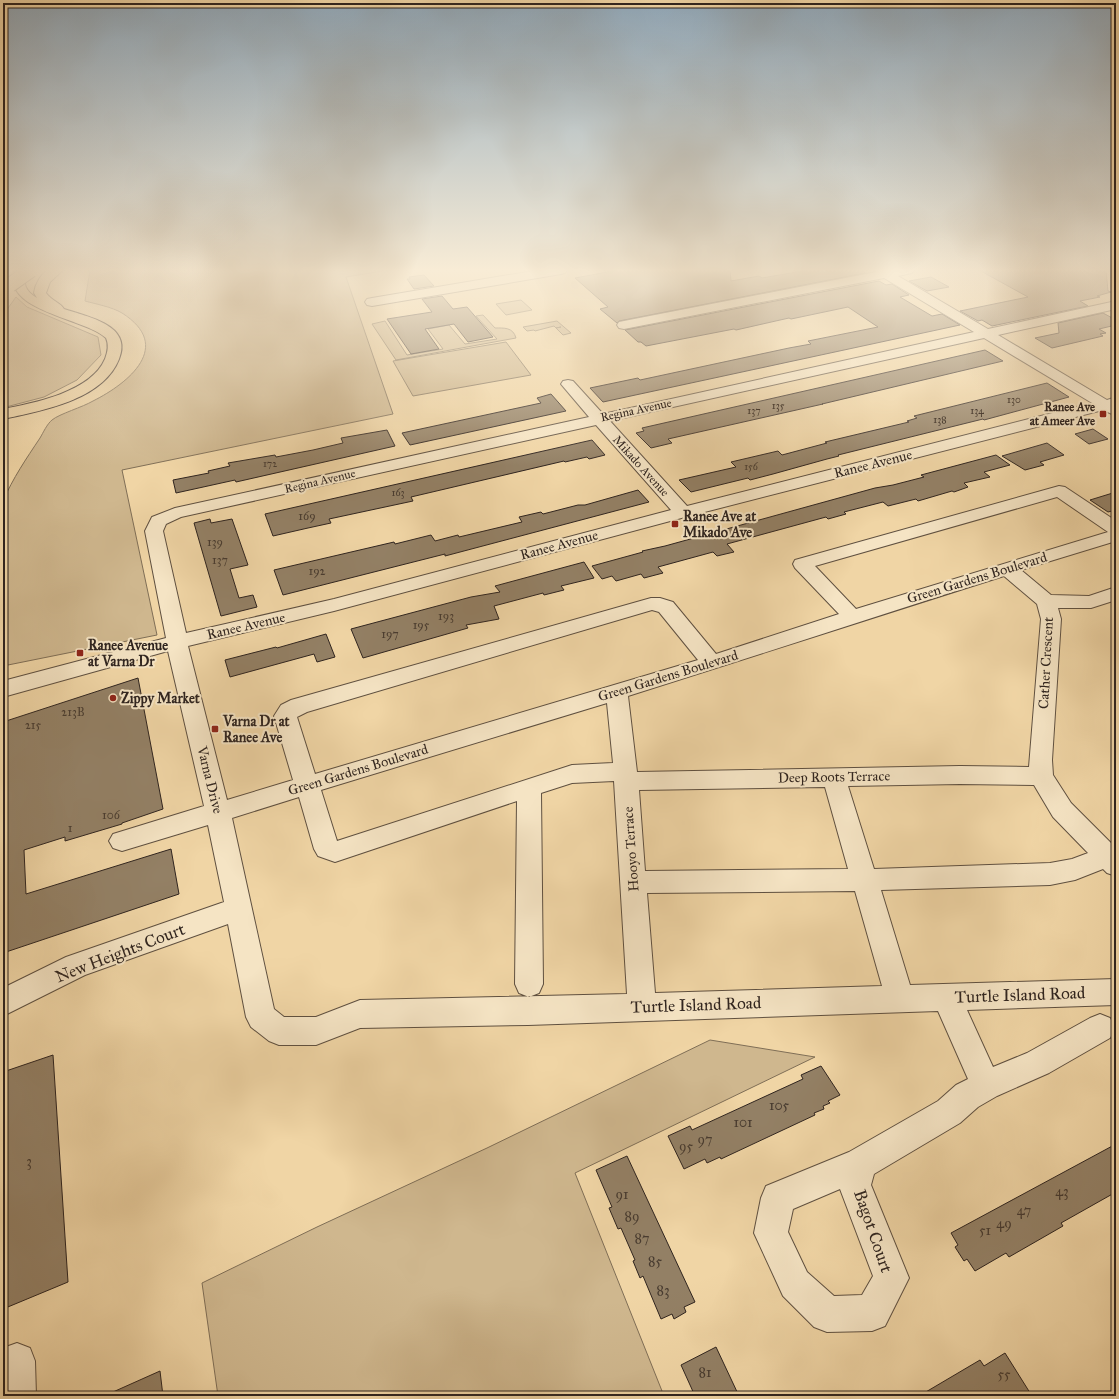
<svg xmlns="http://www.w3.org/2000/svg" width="1119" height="1399" viewBox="0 0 1119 1399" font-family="'IM FELL Great Primer',serif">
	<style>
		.green { fill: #cfb78e; stroke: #7f6e56 }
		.building { fill: #938065; stroke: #2f241f }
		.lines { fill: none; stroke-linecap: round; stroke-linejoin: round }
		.minor-casing { stroke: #5f5040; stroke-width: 2 }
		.highway-casing { stroke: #2f241f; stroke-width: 2 }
		.minor { fill: #f5e4c4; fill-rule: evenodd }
		.highway { fill: #f0d5a5; fill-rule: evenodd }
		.highway-bridge-casing { stroke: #2f241f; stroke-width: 16; stroke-linecap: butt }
		.highway-bridge { stroke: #f0d5a5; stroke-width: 14 }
		.poi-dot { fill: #8f2418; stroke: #f5e4c4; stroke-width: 1.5 }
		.labels { text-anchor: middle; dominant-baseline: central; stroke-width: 4; stroke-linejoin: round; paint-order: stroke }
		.far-number-label { font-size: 10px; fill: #483b30 }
		.far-poi-label { font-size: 12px; font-weight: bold; fill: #2f241f; stroke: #f5e4c4; text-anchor: end }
		.far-street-label { font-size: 12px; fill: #2f241f; stroke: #f5e4c4 }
		.number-label { font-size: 12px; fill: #483b30 }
		.street-label { font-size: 14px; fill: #2f241f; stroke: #f5e4c4 }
		.poi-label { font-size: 14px; font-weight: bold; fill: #2f241f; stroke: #f5e4c4; text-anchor: start }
		.near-number-label { font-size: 14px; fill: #483b30 }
		.near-street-label { font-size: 17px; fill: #2f241f; stroke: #f5e4c4 }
	</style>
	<rect width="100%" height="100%" fill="#f0d5a5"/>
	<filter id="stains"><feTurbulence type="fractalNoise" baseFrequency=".005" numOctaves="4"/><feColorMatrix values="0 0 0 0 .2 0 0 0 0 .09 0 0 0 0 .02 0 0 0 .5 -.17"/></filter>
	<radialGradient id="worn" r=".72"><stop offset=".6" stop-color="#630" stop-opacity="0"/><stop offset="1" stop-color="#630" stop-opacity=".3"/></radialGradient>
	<path class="green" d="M90,270h298l-42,7 47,137 -271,56 35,165 -154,31v-165c10,-23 23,-42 37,-63 3,-5 7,-14 12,-18 7,-6 31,-13 41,-19 36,-18 81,-55 29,-88 -10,-6 -26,-9 -37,-12z
		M16,297l11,10 71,30 3,18 -24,25 -33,17 -38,10 -3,-4v-88z
		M521,300l11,10 -26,5 -10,-11z
		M483,315l12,13c9,0 18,-1 21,10l-120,22 -24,-36 13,-3 22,34 36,-6 -15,-20 21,-4 16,19 32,-5 -21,-23z
		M557,321l14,12 -8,2 -7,-7 5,-1 -5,1 -2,-2 -19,5 -1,-1 -7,1 -4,-4z
		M506,342l25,33 -118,21 -20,-35z
		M710,1040l105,17 -240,116 89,223h-446l-16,-113 115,-56 170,-79z"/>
	<path class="building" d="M618,270h112l1,11 28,-5 3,2 46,-8h53l4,3 -246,48 -2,2 -17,-14 8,-2 -33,-29z
		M979,270h127l2,21 3,1 -14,4 3,1 -20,4 8,5 -96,20 -10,-6 -4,1 -18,-10 68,-14z
		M424,275l10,11 -20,3 -7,-10h3l-1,-2z
		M931,277l18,10 -22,4 -18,-10z
		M879,281l7,4 6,-1 17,11 -9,2 32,19 10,-2 18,11 -357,77 -13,-14 48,-10 2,2 149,-32 22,-4 -3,-3 70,-14 -30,-20 -57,12 -2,-1 -53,12 -2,-1 -88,17 -5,-4h-3l-13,-12z
		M442,296l11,13 14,-2 26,30 -25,5 -14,-18 -29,5 14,20 -28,5 -24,-35 45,-7 -10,-13z
		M1103,313l13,7v5l-17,4 7,4 -6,1 3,2 -51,12 -17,-10 24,-5 -1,-10z
		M985,350l18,11 -181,43h1l-155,35 4,4 -21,5 -15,-15 8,-2 -2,-3z
		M1047,383l22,14 -85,23 -1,-1 -145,36 1,1 -12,3 -54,15 -23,6 -2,-2 -57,14 -12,-12 57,-13 -5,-5 47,-11 4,4 45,-12 -2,-1 84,-20 -2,-1 10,-3 -3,-2z
		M551,394l15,17 -156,34 -8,-12 139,-30 -4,-5z
		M1093,429l15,10 -19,5 -14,-10z
		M387,430l8,16 -159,36 -1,-2 -59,13 -3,-13 36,-7 -1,-2 22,-5 -2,-3 47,-8 1,2 37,-7 30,-7 -2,-5z
		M592,440l13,15 -16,4 -2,-2 -22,5 -1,-1 -153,36 2,4 -84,18 2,4 -23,5 -35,8 -8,-22z
		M1047,443l17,12 -24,7 4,3 -19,5 -23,-14z
		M996,455l14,10 -26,7 6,5 -26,6 4,4 -14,5 -2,-1 -34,10 -2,-2 -28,7 -5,-4 -39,10 2,2 -18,5 -2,-2 -99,27 7,8 -17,4 -4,-4 -55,15 5,6 -19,5 -3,-4 -25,7 -4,-5 -10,3 -10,-13 51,-14 -1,-1 23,-5 210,-58 18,-3 31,-8 -3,-2z
		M638,490l11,12 -204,54v-2l-162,41 -9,-25 120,-28 1,2 36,-9 4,6 23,-6 1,2 63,-15 -3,-5 22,-5 2,2 35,-9h7z
		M1116,492v18l-8,2 -18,-12z
		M210,519l1,4 21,-4 16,46 -18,4 9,29 14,-3 4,12 -36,9 -27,-93z
		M584,562l10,16 -33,8 3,4 -20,5 -1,-2 -49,13 5,13 -33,6 2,3 -105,30 -12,-29 120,-32 29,-5 -5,-6z
		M326,634l9,23 -18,5 -3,-8 -84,23 -5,-17 51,-13 1,1z
		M138,678l25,131 -41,14v1l-57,17v-4l-41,13 2,44 145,-45 8,45 -176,59v-127l4,-1 -3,-44 -1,1v-60z
		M53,1055l15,227 -65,27v-237z
		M821,1066l19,29 -12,6 2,2 -7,3 1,3 -10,4 1,2 -94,44 -1,-2 -13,6 -2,-4 -21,10 -16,-33 22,-10 2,4 111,-51 -2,-4z
		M1116,1144v48l-55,31 2,3 -54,31 -3,-4 -31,18 -8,-12 -3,2 -9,-14 3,-2 -7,-12z
		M627,1156l68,146 -11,5 2,5 -12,7 -2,-5 -11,5 -18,-43 -3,2 -7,-17 2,-1 -14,-32 -3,1 -9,-21 3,-1 -16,-37z
		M716,1347l23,49h-44l-14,-31z
		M1005,1353l27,43h-113l61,-36 4,6z
		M160,1371l3,25h-59z"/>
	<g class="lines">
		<defs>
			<path id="minor" d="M539,270h28l-2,3 -4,1 -189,32 -5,-1 -2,-3 2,-3 5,-1z
				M876,270h38l-2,3 -14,3 90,53 128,-28v8l-118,26 109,65 9,-3v16l-4,1 -9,-4 -414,106 -355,95 -146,35 39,154 66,-20 -19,-64 7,-11 10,-5 360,-102h9l13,4 43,52 123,-40 -44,-46 -2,-4 2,-4 264,-74 6,1 51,34v20l-95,29 30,25 38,1 27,-9v13l-25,8h-33l3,11 -9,141 1,15 18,28 45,45v28l-9,-3 -4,-4 -28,11 -25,5 -169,5 29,95 206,-6v26l-149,5 26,57 34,-14 63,-35 10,-4 10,4 5,10 -5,10 -61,35 -52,23 -19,11 -18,16 -86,51 -3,11 38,93 -24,48 -13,5 -45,1 -13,-5 -31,-31 -29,-63 7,-35 5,-12 83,-34 89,-51 18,-16 12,-6 -30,-68 -410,14 -168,3 -44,17h-37l-10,-4 -18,-14 -5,-10 -18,-93 -143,51 -82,41v-28l63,-31 158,-55 -16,-77 -86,26 -9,-3 -4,-7 4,-7 91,-28 -36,-155 -165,46v-16l163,-43 -21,-107 7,-14 23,-9 414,-91 -28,-33 2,-3 5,-1 5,1 30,33 371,-82 -90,-54 -260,51 -5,-1 -2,-3 2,-3 5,-1 252,-49zM984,338l108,65 -405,103 -77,-85zM596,425l75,85 -337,89 -148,34 -23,-102 3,-7 15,-7zM1057,497l51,35 -252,77 -41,-43zM1004,576l33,28 4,15 -12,148 -69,-1 -323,6 -9,-76c126,-39 250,-81 376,-120zM652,610l7,2 39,48 -383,114 -18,-57 10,-5zM607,703l6,60 -41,2 -235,76 -16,-51zM614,781l13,213 -267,6 -44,17h-32l-10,-8 -42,-191 67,-21 15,52 4,7 17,6 182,-61 -2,183 4,9 10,4 10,-4 4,-9 -2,-191 31,-10zM960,784l74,1 19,32 35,36 -16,6 -22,4 -176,6 -26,-83zM825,787l23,82 -203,2 -6,-81zM855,891l27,95 -227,7 -8,-100zM840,1189l33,87 -11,19 -28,1 -27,-24 -19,-40 5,-23z
				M17,1343l13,5 5,13 1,35h-33v-48z"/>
			<path id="highway" d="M15,270h12c-5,13 -2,21 10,28l-3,-5c1,-8 7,-21 16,-23 4,-1 9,0 13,0l-13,12 -4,11c6,8 15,10 18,16 24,8 69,16 55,50 -16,41 -78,52 -116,60v-10c31,-6 88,-17 102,-50 3,-8 4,-14 1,-21 -21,-20 -106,-27 -91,-68z"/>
		</defs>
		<use href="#minor" class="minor-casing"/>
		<use href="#highway" class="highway-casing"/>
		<use href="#minor" class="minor"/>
		<use href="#highway" class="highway"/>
		<defs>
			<path id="highway-bridge" d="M10,285l21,-15"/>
		</defs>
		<use href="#highway-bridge" class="highway-bridge-casing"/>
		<use href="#highway-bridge" class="highway-bridge"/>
	</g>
	<linearGradient id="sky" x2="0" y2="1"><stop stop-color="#91a9bb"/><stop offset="0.58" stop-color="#f8ecd6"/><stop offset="1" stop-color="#f8ecd6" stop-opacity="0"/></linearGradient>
	<rect width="1119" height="466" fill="url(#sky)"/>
	<g class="poi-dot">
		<rect x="1099" y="410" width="8" height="8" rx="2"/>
		<rect x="671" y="520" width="8" height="8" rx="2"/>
		<rect x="76" y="649" width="8" height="8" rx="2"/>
		<circle cx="113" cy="698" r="4"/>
		<rect x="211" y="725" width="8" height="8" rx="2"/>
	</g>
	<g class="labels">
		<g class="far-number-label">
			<text x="1014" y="400">130</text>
			<text x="778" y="406">135</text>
			<text x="754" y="411">137</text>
			<text x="977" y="411">134</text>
			<text x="940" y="420">138</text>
			<text x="270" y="464">172</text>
			<text x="751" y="467">156</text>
			<text x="398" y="493">163</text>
		</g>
		<g class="far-poi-label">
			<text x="1095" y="407">Ranee Ave<tspan x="1095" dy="14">at Ameer Ave</tspan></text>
		</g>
		<g class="far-street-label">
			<text transform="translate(636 410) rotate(-12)">Regina Avenue</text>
			<text transform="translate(641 466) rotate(48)">Mikado Avenue</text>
			<text transform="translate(320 481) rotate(-13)">Regina Avenue</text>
		</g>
		<g class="number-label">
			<text x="307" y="516">169</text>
			<text x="215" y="542">139</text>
			<text x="220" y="560">137</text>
			<text x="317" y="571">192</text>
			<text x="446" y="616">193</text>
			<text x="421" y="625">195</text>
			<text x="390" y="634">197</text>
			<text x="73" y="712">213B</text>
			<text x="33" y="725">215</text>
			<text x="111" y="815">106</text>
			<text x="70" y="828">1</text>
		</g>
		<g class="street-label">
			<text transform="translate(873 464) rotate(-14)">Ranee Avenue</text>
			<text transform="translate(559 545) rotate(-15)">Ranee Avenue</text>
			<text transform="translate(977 578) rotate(-17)">Green Gardens Boulevard</text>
			<text transform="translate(246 626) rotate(-13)">Ranee Avenue</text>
			<text transform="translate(1046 663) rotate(-87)">Cather Crescent</text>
			<text transform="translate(668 676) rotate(-17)">Green Gardens Boulevard</text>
			<text transform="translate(358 770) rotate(-17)">Green Gardens Boulevard</text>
			<text transform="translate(834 777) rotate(-1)">Deep Roots Terrace</text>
			<text transform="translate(210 780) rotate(76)">Varna Drive</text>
			<text transform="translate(631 849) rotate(-94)">Hooyo Terrace</text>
		</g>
		<g class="poi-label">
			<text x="683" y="516">Ranee Ave at<tspan x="683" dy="16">Mikado Ave</tspan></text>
			<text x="88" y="645">Ranee Avenue<tspan x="88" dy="16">at Varna Dr</tspan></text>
			<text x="121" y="698">Zippy Market</text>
			<text x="223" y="721">Varna Dr at<tspan x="223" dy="16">Ranee Ave</tspan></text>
		</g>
		<g class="near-number-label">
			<text x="779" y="1105">105</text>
			<text x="743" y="1122">101</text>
			<text x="705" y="1139">97</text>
			<text x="686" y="1146">95</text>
			<text x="29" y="1161">3</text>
			<text x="1062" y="1191">43</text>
			<text x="622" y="1194">91</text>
			<text x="1024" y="1210">47</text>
			<text x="632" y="1216">89</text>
			<text x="1004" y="1223">49</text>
			<text x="985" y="1230">51</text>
			<text x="642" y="1238">87</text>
			<text x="655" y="1261">85</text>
			<text x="663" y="1290">83</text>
			<text x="705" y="1372">81</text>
			<text x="1004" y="1374">55</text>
		</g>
		<g class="near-street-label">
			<text transform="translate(120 953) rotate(-21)">New Heights Court</text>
			<text transform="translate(1020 995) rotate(-2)">Turtle Island Road</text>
			<text transform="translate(696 1005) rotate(-2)">Turtle Island Road</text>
			<text transform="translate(873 1231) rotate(71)">Bagot Court</text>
		</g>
	</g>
	<rect width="1119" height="1399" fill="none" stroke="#f0d5a5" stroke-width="16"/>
	<rect x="4" y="4" width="1111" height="1391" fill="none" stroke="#2f241f" stroke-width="2"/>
	<rect x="8" y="8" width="1103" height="1383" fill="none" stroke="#2f241f"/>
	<rect width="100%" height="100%" filter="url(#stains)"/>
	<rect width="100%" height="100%" fill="url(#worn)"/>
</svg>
